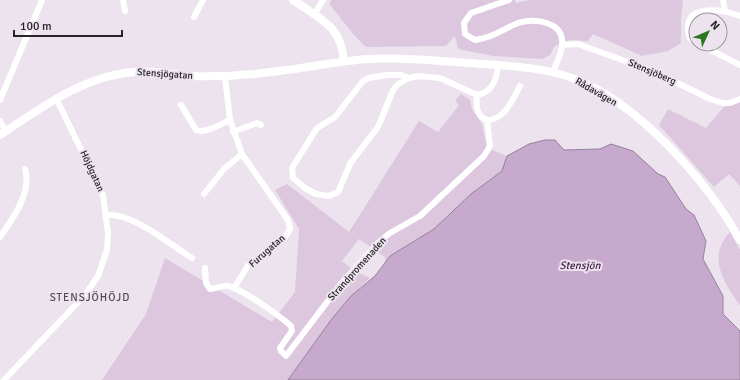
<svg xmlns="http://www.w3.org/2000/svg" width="740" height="380" viewBox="0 0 740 380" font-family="Signika,sans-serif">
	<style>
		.green { fill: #dcc7df; fill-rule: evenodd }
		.water { fill: #c6a9cc; stroke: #96819b }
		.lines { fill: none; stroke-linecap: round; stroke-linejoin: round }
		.street { stroke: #fff; stroke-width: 6 }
		.secondary { stroke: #fff; stroke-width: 8 }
		.labels { text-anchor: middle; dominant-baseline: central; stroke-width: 4; stroke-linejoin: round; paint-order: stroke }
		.street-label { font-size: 10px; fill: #272428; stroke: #ede3ef }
		.water-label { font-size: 11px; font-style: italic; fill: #421c49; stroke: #ede3ef }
		.neighbourhood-label { font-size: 11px; letter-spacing: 1px; fill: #534b54; stroke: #ede3ef }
	</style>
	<rect width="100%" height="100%" fill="#ede3ef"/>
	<path class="green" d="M331,0h184l1,3 13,-3h154l-2,20v23l-13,8 -26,5 -49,-22 -5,7 -19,-1 -14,6 -5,9 -8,4 -49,-3 -35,-7 -3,-13 -9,10 -80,1 -12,-12 -24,-30z
		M461,94l9,6 2,9 10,15 5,24 20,8 -4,15 -32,23 -37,35 -44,27 -5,8v-7l-10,-7 -18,22 13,6 -19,18 -20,24 -43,60h-186l44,-66 19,-56 107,64 23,-30 4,-63 -24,-39 12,-6 62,48 70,-111 19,11 21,-27 -4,-4zM359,239l12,8 -19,22 -10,-8z
		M740,97v89l-11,-12 -15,13 -55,-62 9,-16 38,19 23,-27z
		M730,232l10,18v55c-17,-23 -33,-49 -10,-73z"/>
	<path class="water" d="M545,140h10l9,10 36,-1 11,-5 22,7 25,23 7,3 21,32 8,6 12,26 -3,18 20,37v18l17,17v49h-452l43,-60 20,-24 24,-20 15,-20 44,-27 37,-35 31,-23 5,-15 22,-12z"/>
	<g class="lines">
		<path class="street" d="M123,0l2,11
			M509,0l-38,13 -7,10 1,11 10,6 5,-1c14,-2 25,-11 38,-16 17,-5 47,-2 44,23 -1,9 -6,18 -9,26
			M723,0l2,11
			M314,15l9,-15
			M194,17l9,-17
			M696,43l-6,-5c-12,-35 31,-30 50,-22
			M699,44l41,21
			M562,45l16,-1 77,28 55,27 13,4h7l10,-4
			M498,65c-1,14 -5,27 -21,30 -1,10 -1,21 10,25 18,0 25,-20 33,-34
			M387,75h14l8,3 -12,7 -4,5 -15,37 -27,35 -13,30 -9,4 -13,-2 -11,-6 -12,-10 -1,-10 25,-40 18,-11 28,-36 6,-3z
			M225,77l5,43 12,34 46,66 2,9 -5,8 -36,27 -15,24
			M409,78l9,-2 22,2 37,17
			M0,100l42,-100
			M181,105l15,25c10,4 24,-6 34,-10
			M0,121l6,10
			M233,132l24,-9 4,2
			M204,194l20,-25 18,-15
			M107,215c27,-2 62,29 85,43
			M0,237c13,-18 32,-45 25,-68
			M205,268l1,15 4,6c6,0 12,-4 18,-3 14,3 52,30 63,40l1,5 -12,17 1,3 5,5 54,-71 40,-44 10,-8 30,-17 64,-60 6,-10 -3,-26
			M4,380l81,-85 13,-19 9,-26 1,-17 -5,-38 -47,-97"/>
		<path class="secondary" d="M293,0c27,19 48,25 51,61
			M0,135c41,-27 83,-59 134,-63 18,-2 36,2 54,4 25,1 49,0 74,-3 36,-3 72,-12 108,-14 33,-2 66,2 99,4 35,3 70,3 103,15 65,23 135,103 168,162"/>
	</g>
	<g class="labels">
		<g class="street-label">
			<text transform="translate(652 72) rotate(23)">Stensjöberg</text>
			<text transform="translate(165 74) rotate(4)">Stensjögatan</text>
			<text transform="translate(596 92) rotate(30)">Rådavägen</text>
			<text transform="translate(92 171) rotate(65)">Höjdgatan</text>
			<text transform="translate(267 251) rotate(-41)">Furugatan</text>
			<text transform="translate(357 269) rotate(-48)">Strandpromenaden</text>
		</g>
		<g class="water-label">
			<text x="580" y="265">Stensjön</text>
		</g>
		<g class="neighbourhood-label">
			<text x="90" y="297">STENSJÖHÖJD</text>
		</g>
	</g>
	<g transform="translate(708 32) rotate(46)"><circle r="19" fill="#ede3ef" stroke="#9e979f"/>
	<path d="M0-3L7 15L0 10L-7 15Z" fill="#2b781f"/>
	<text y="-6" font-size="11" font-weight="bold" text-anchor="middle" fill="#272428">N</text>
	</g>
	<path d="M14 30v6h108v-6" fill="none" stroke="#272428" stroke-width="2"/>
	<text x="20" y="30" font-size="12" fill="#272428" stroke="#ede3ef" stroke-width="3" paint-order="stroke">100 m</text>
</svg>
